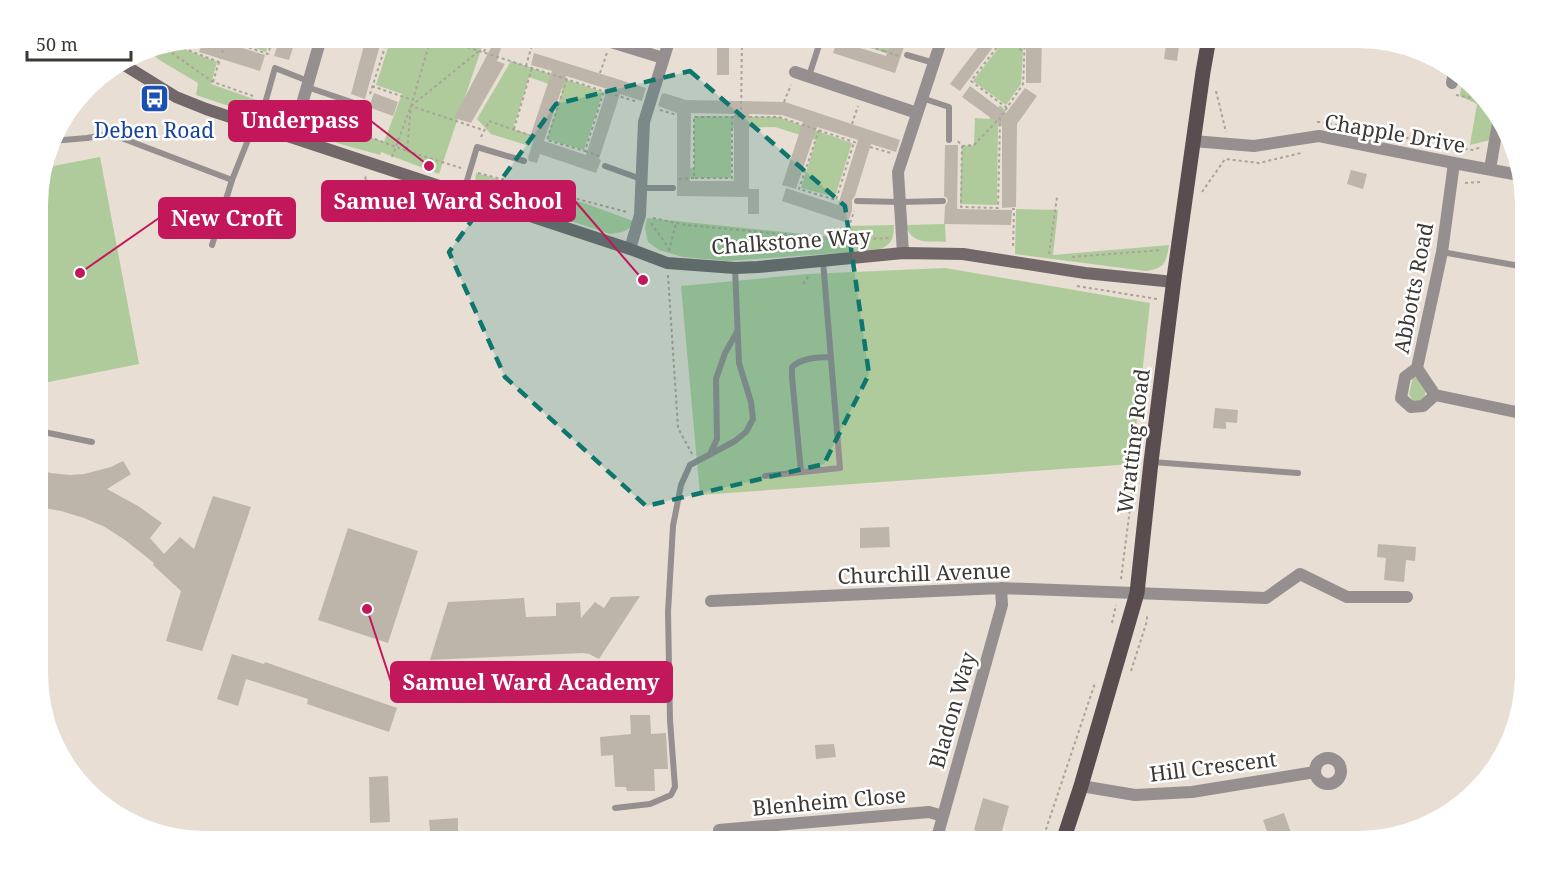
<svg xmlns="http://www.w3.org/2000/svg" width="1563" height="879" viewBox="0 0 1563 879" font-family="'Noto Serif',serif">
	<style>
		.green { fill: #b0cb9b }
		.building { fill: #beb5aa; fill-rule: evenodd }
		.lines { fill: none; stroke-linecap: round; stroke-linejoin: round }
		.path { stroke: #aaa39a; stroke-width: 2; stroke-dasharray: 3 3; stroke-linecap: butt }
		.lane { stroke: #968f90; stroke-width: 6 }
		.street { stroke: #968f90; stroke-width: 12 }
		.secondary { stroke: #72686a; stroke-width: 12 }
		.primary { stroke: #594d50; stroke-width: 15 }
		.marked { fill: #0f766e; fill-opacity: 0.2; stroke: #0f766e; stroke-width: 4.5; stroke-dasharray: 12 8; stroke-linejoin: round }
		.labels { text-anchor: middle; dominant-baseline: central; stroke-width: 5; stroke-linejoin: round; paint-order: stroke }
		.transit-label { font-size: 21px; fill: #164399; stroke: #fff }
		.street-label { font-size: 21px; fill: #3c3834; stroke: #fff }
		.leader { fill: none; stroke: #c2185b; stroke-width: 2 }
		.callout-dot { fill: #c2185b; stroke: #fff; stroke-width: 2 }
		.callout { fill: #c2185b; stroke: #c2185b; stroke-width: 2 }
		.callout-label { font-size: 22px; text-anchor: middle; font-weight: bold; fill: #fff }
	</style>
	<rect width="100%" height="100%" fill="#e8ded3"/>
	<path class="green" d="M230,38h41l-5,14 -37,-13z
		M391,38h94l-46,136 -58,-22 -1,3c-19,-6 -54,-13 -70,-24 -4,-2 -6,-7 -8,-12l1,-5 81,28 18,-48 -26,-9z
		M849,38h38l-1,5 17,7 -4,7 -51,-16z
		M1006,38h18l-3,46 -15,21 -33,-24z
		M171,44l46,18 -6,22 80,28 -10,8 -8,1 -77,-26 2,-12 -37,-22 -16,-12z
		M511,61l92,31 -19,58 -37,-11 16,-50 -34,-12 -16,52 19,6 -3,11 -38,-12 -14,-15z
		M1462,79l34,32 -6,29 -20,5 7,-41 -17,-8z
		M1000,105l6,6 -8,16 -1,78 -37,-1 2,-58 12,-1 1,-27 14,1z
		M694,116l84,1 74,26 -17,54 -34,-9 15,-48 -41,-13 -44,1v50h-52l-2,-9 17,-1z
		M100,157l39,207 -100,20v-201l4,-15z
		M476,173l108,30 49,18c-4,12 -12,11 -23,13l-130,-43 -5,-7z
		M1016,209l42,1 -5,45 116,-10c-3,18 -4,23 -23,26l-131,-17z
		M647,218l197,20 2,-12 48,-1c-1,15 -1,18 -15,25l-152,11 -44,-4 -24,-7 -11,-8 -3,-14z
		M945,224l1,18c-17,-1 -35,3 -40,-17z
		M945,268l205,35 -18,161 -432,31 -19,-209 127,-12z
		M1413,377h5l8,13 -2,8 -5,4 -6,-1 -4,-7z"/>
	<path class="building" d="M204,38h16l-1,3 46,14 -5,16 -61,-19z
		M280,38h16l-7,22 -15,-4z
		M366,38h16l-17,61 -14,-5z
		M496,38h8l-7,23 8,3 -34,59 -17,-5z
		M717,38h12v37h-12z
		M892,38h15l-12,35 -62,-20 4,-12 49,15z
		M985,38h15l-40,53 -10,-7z
		M1026,38h16l-1,45h-15z
		M1167,38h13l-3,23 -13,-2z
		M534,53l112,35 -4,13 -22,-7 -21,65 2,1 -5,13 -56,-19 -3,9 -8,-2 -1,-3 7,-23 -4,-1 21,-63 -21,-6zM566,76l41,13 -21,66 -42,-14z
		M970,86l36,27 19,-25 12,8 -20,28 -1,83 -14,1v-82l-40,-29z
		M374,93l24,9 -5,14 -22,-8 -1,-4z
		M662,93l2,1v-1l22,7 99,2 115,38 -4,12 -25,-8 -16,52 -3,4v10l-4,13 -66,-22 4,-13 52,17 20,-65 -41,-13 -21,62 -14,-4 21,-63 -21,-7 -33,-1v75h10v25h-11v-17l-71,-1v-83l-19,-7zM691,113l43,1v67h-44z
		M945,145h13l-1,64 55,1 -1,15 -67,-1 1,-18 3,-5 -1,-3 -3,-2z
		M1351,170l16,4 -4,15 -16,-5z
		M1215,408l23,2 -1,13 -11,-1v7l-13,-1z
		M123,461l8,13 -24,15 31,17 24,17 -12,15 14,16 16,-17 14,12 19,-53 38,11 -49,144 -36,-10 15,-50 -28,-26 1,-2 -29,-23 -20,-13 -21,-9 -23,-7 -22,-4v-37l12,3 19,2 14,-1 27,-7z
		M889,527l1,20 -30,1v-20z
		M348,528l70,23 -30,92 -70,-23z
		M1378,544l38,3 -1,14 -9,-1 -2,22 -20,-2 2,-22 -9,-1z
		M640,596l-41,63 -10,-5 -6,-1 -153,7 18,-58 76,-4 2,19 30,-1v-13l24,-1 1,16 14,-16 9,6 7,-11z
		M232,654l32,10 1,-2 132,46 -8,24 -82,-28 1,-5 -62,-20 -8,27 -21,-7z
		M630,715h20l1,19 15,-1 2,36h-14l1,22h-28l-1,-4h-11l-2,-32 -12,1 -1,-19 31,-3z
		M834,744l2,13 -20,2 -1,-14z
		M388,776l2,46 -20,1 -1,-46z
		M983,798l26,8 -9,32 -26,-8z
		M1284,813l10,28h-13l-1,-4 -10,3 -7,-20z
		M458,818v21l-27,2 -2,-21z"/>
	<g class="lines">
		<path class="path" d="M439,38l167,54
			M849,38v2l35,11 4,-13
			M1004,38l-33,43 36,27
			M1005,38l19,14
			M226,40l42,14 5,-16
			M172,44l47,18 1,-4
			M162,46l51,36 43,15
			M884,51l14,5
			M484,52l5,-14
			M222,53l5,-15
			M526,66l8,-28
			M600,73l7,-20
			M567,79l-20,61 38,11 19,-60
			M213,82l6,-20
			M372,86l40,14
			M1216,91l10,41
			M370,94l18,-56
			M615,95l23,7
			M1456,95l30,6
			M784,102l7,-17
			M276,103l12,4
			M411,106l68,-55
			M660,110l17,5
			M313,116l94,35 4,-45 72,24
			M732,116v62h-38v-61h85l78,26
			M741,116l1,-78
			M1317,122h3l152,28 10,-3
			M852,124l6,-18
			M514,129l18,-61
			M819,130l-20,59 37,11 18,-58
			M481,137l8,-16 46,16
			M958,141l4,5 -1,61 37,1 2,-90 23,-34 2,-46
			M962,146l12,-1 26,-27
			M870,147l21,6
			M407,151l54,17
			M585,151l17,6
			M1507,153l7,7
			M392,157l19,-51 20,-68
			M478,173l149,39
			M679,179l15,-1
			M365,180l37,12 -1,5 -38,-12 3,-9
			M1465,183l15,-1
			M1202,192l23,-33 34,4 42,-10
			M1012,209h2l-1,40
			M653,218l33,7 159,15 44,-2
			M651,223l19,27
			M845,240l9,-29
			M669,251l7,-28
			M1049,254l8,-57
			M1072,257l90,-7
			M668,275l10,153 14,26
			M803,284l7,-10
			M1077,286l80,13
			M1121,579l14,-110
			M1112,623l4,-18
			M1131,671l16,-50v-7
			M1042,841l53,-158"/>
		<path class="lane" d="M907,55l27,8
			M809,76l12,-37
			M307,87l59,20
			M922,98l27,9v33
			M266,100l9,-32 33,13
			M52,141l35,-3 24,-4 121,46
			M605,166l36,13
			M642,188h31
			M463,194l14,-47 47,14
			M857,201l43,1 43,-1
			M212,245l20,-65 22,-55
			M1442,252l83,15
			M39,431l53,11
			M710,454l7,-15 -1,-60 9,-26 12,-21
			M1152,462l146,11
			M801,472l-9,-95v-10c11,-10 25,-9 39,-10
			M765,476l75,-8 -17,-207
			M615,808l35,-4 21,-9 4,-8 -5,-67 -2,-108 5,-86 8,-41 9,-20 45,-24 11,-9 7,-13 -2,-17 -12,-39 -4,-95"/>
		<path class="street" d="M598,38l65,20
			M795,72l122,41
			M1452,83l2,-12
			M291,136l9,-25 21,-73
			M1193,141l61,5 65,-10 135,27 65,12
			M1454,163l-12,89 -25,116 18,27 90,19
			M1490,169l9,-52
			M630,249l10,-34 4,-93 26,-84
			M903,253l-5,-81 44,-134
			M1417,368l-12,9 -4,21 10,9 12,-1 12,-11
			M711,601l290,-13 265,10 34,-24 47,23h60
			M1315 771a13 13 0 1 1 26 0a13 13 0 1 1-26 0Z
			M1081,786l54,9 57,-3 123,-20
			M719,830l210,-18 14,4
			M936,841l66,-236 -1,-17"/>
		<path class="secondary" d="M121,63l55,34 30,12 424,140 37,14 68,5 23,-1 145,-14 60,1 122,19 89,9"/>
		<path class="primary" d="M1063,841l18,-55 56,-193 14,-131 24,-191 28,-199 6,-34"/>
	</g>
	<path class="marked" d="M690,71l155,135 24,168 -45,90 -178,42 -141,-129 -56,-125 107,-148z"/>
	<defs>
		<symbol id="bus-square" viewBox="-11 -11 22 22"><rect x="-9" y="-9" width="18" height="18" rx="4" fill="#1a4fb4" stroke="#fff"/><path d="M-5-6H5V4H4V6H2V4H-2V6H-4V4H-5ZM-3.5-4V0h7V-4ZM-3.5 1.2v1.5H-2V1.2ZM2 1.2v1.5H3.5V1.2Z" fill="#fff"/></symbol>
	</defs>
	<g fill-rule="evenodd">
		<use href="#bus-square" x="138" y="82" width="33" height="33"/>
	</g>
	<g class="labels">
		<g class="transit-label">
			<text x="154" y="130">Deben Road</text>
		</g>
		<g class="street-label">
			<text transform="translate(1395 133) rotate(10)">Chapple Drive</text>
			<text transform="translate(791 241) rotate(-4)">Chalkstone Way</text>
			<text transform="translate(1413 288) rotate(-79)">Abbotts Road</text>
			<text transform="translate(1133 441) rotate(-83)">Wratting Road</text>
			<text transform="translate(924 573) rotate(-2)">Churchill Avenue</text>
			<text transform="translate(952 710) rotate(-74)">Bladon Way</text>
			<text transform="translate(1213 766) rotate(-7)">Hill Crescent</text>
			<text transform="translate(829 801) rotate(-5)">Blenheim Close</text>
		</g>
	</g>
	<path d="M0 0H1563V879H0ZM205 48H1358A157 157 0 0 1 1515 205V674A157 157 0 0 1 1358 831H205A157 157 0 0 1 48 674V205A157 157 0 0 1 205 48Z" fill="#fff" fill-rule="evenodd"/>
	<path class="leader" d="M429 166L371 121M643 280L575 201M80 273L159 218M367 609L391 682"/>
	<g class="callout-dot">
		<circle cx="429" cy="166" r="6"/>
		<circle cx="643" cy="280" r="6"/>
		<circle cx="80" cy="273" r="6"/>
		<circle cx="367" cy="609" r="6"/>
	</g>
	<g class="callout">
		<rect x="229" y="101" width="142" height="40" rx="6"/>
		<rect x="322" y="181" width="253" height="40" rx="6"/>
		<rect x="159" y="198" width="136" height="40" rx="6"/>
		<rect x="391" y="662" width="281" height="40" rx="6"/>
	</g>
	<g class="callout-label">
		<text x="300" y="128">Underpass</text>
		<text x="448" y="209">Samuel Ward School</text>
		<text x="227" y="226">New Croft</text>
		<text x="531" y="690">Samuel Ward Academy</text>
	</g>
	<path d="M27 51v9h104v-9" fill="none" stroke="#3c3834" stroke-width="3"/>
	<text x="36" y="51" font-size="18" fill="#3c3834" stroke="#ffffff" stroke-width="4.5" paint-order="stroke">50 m</text>
</svg>
